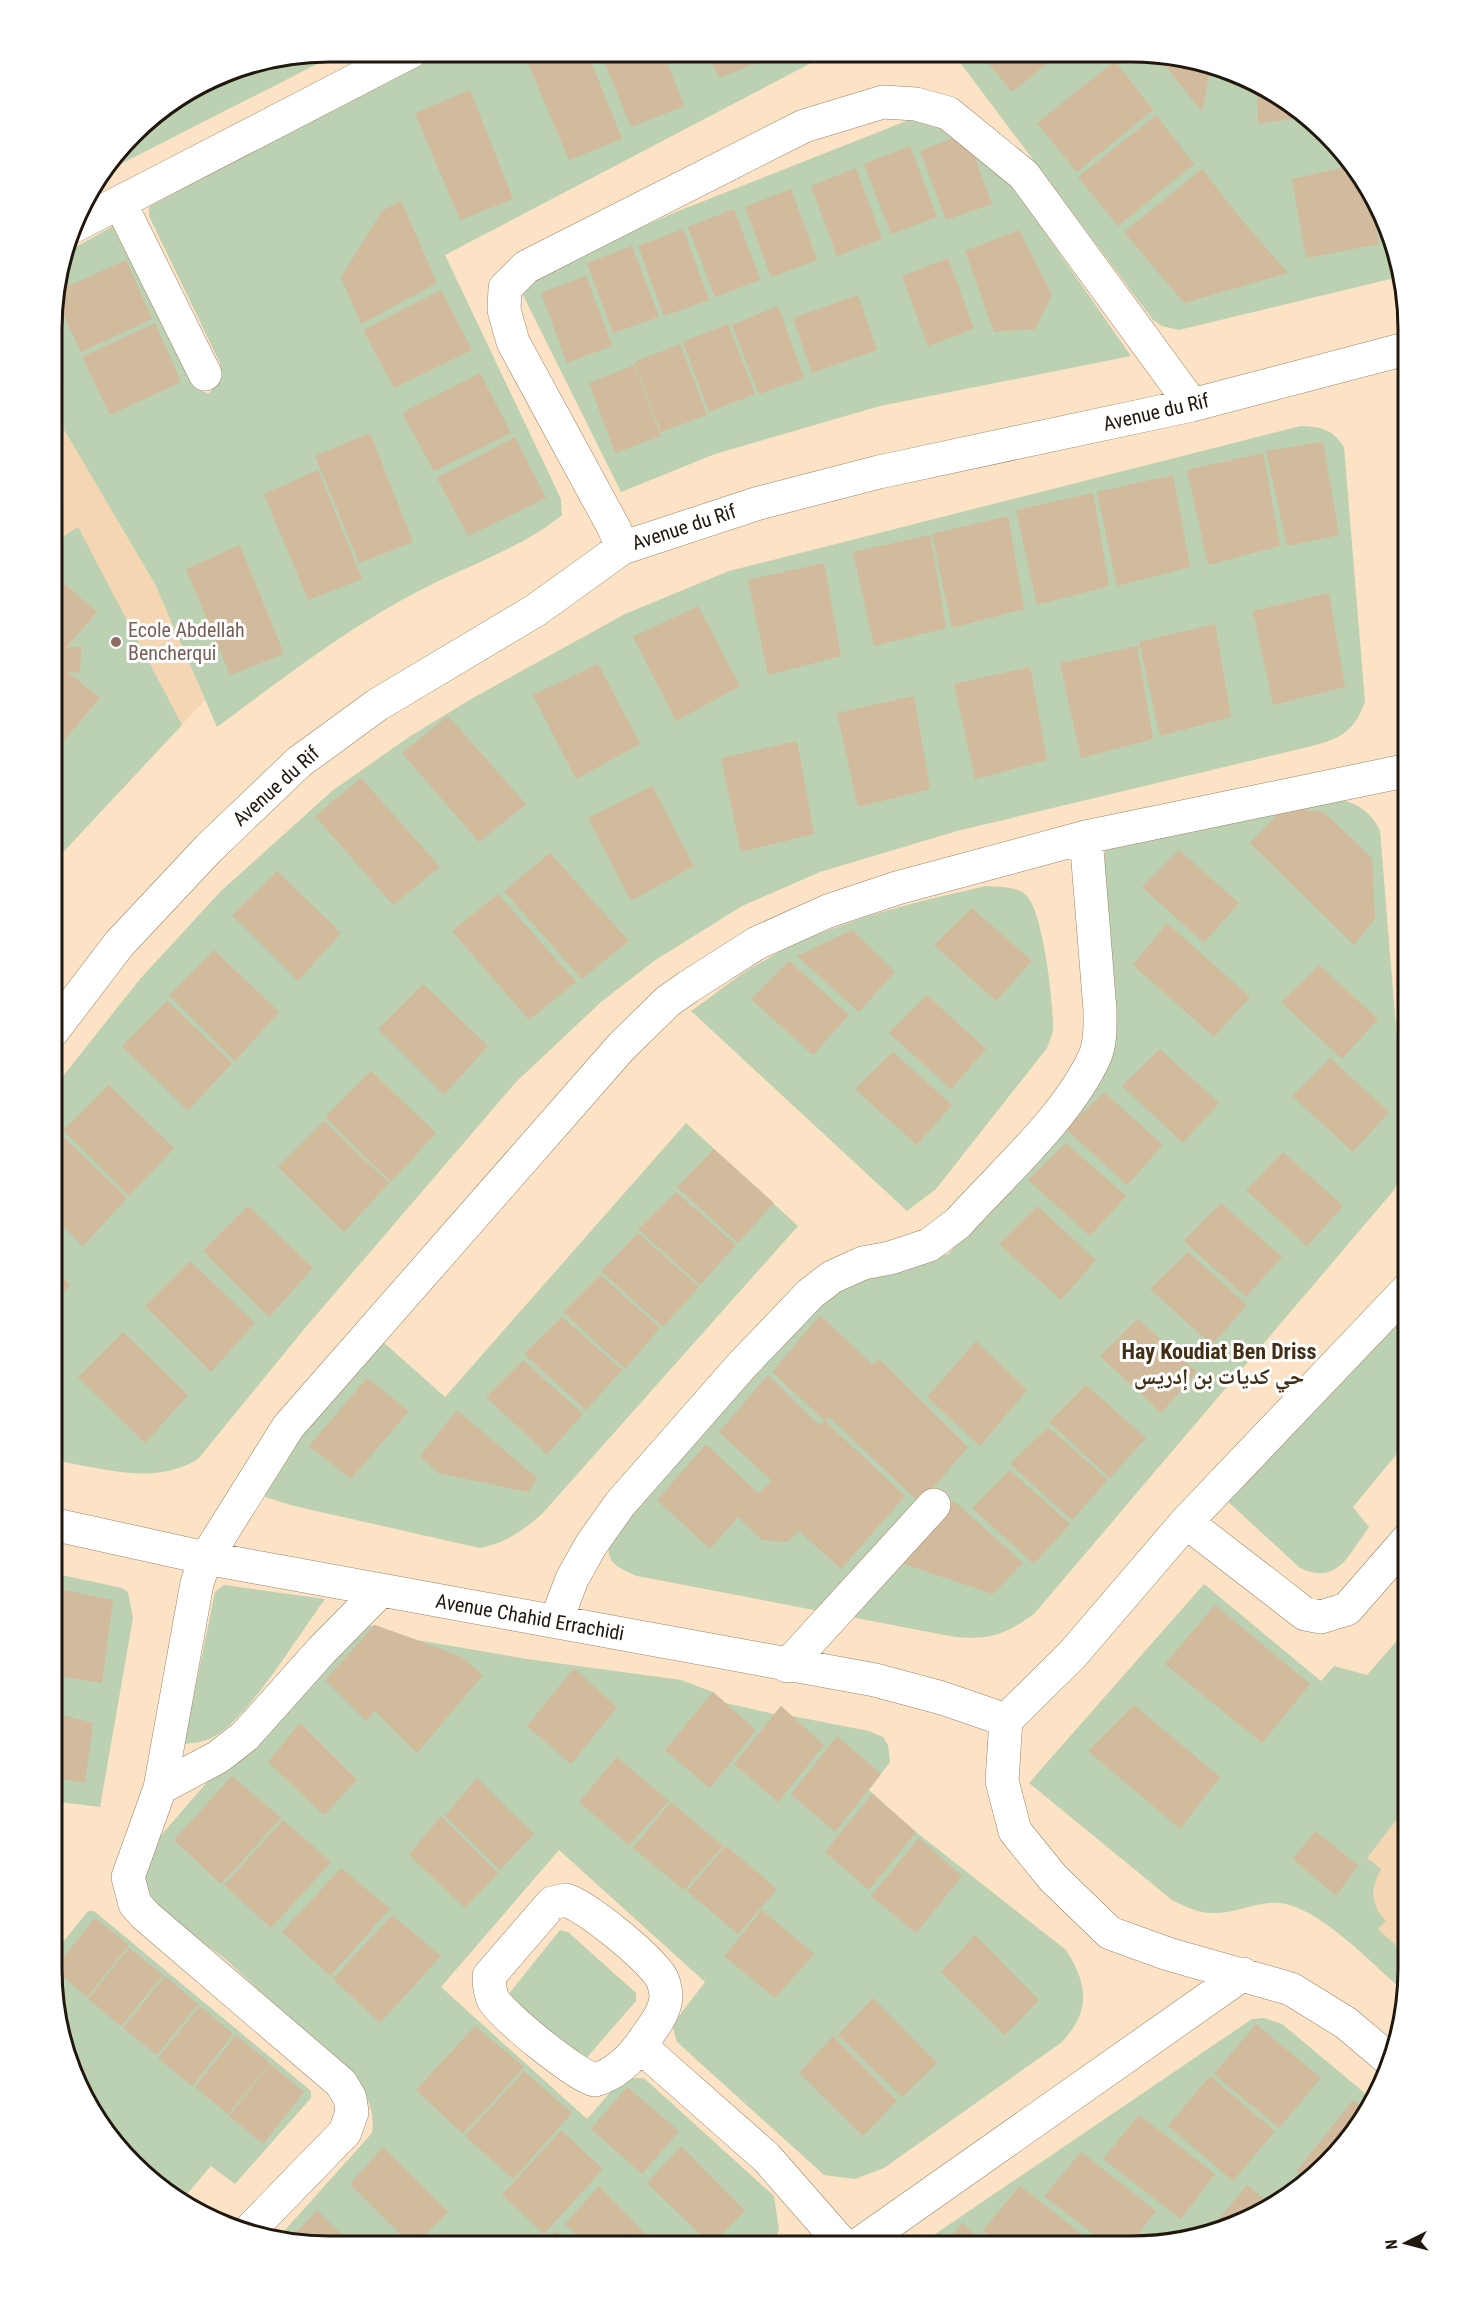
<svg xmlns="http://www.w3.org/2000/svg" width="1460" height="2297" viewBox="0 0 1460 2297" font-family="'Roboto Condensed','Noto Naskh Arabic',sans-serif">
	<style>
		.built { fill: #f5d6b2 }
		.green { fill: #bcd0b2 }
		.building { fill: #d2ba9d }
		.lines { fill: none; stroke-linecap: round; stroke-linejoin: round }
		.minor-casing { stroke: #9a8267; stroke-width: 34 }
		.minor { stroke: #fff; stroke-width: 33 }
		.education-dot { fill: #8d6e63; stroke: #fff; stroke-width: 2 }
		.labels { text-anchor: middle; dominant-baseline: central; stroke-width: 6; stroke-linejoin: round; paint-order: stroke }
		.street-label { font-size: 20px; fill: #20170d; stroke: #fff }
		.education-label { font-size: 20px; fill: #785e54; stroke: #fff; text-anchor: start }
		.quarter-label { font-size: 22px; font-weight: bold; fill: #422f15; stroke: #fff }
		.rim { fill: none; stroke: #20170d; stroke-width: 3 }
	</style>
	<rect width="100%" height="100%" fill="#fce3c5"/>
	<path class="built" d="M53,411l102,173 50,116 -152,163z
		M1408,1805v151l-30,-27 -4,-24 1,-25 -8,-22z"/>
	<path class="green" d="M333,51l-10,10 -218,111 40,-52 78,-48z
		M445,51l387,1 -387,203 116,244 1,16c-41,34 -101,53 -149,79 -70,37 -132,86 -196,133l-62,-143 -102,-173v-118l12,-40 50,-28 81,162 12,7 13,-13 -1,-18 -71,-147v-9l204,-110z
		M953,53h215l69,19 63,36 51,51 37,63 11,55 -220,53 -17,-4 -9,-6z
		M919,116l47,17 50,58 115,165 -251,50 -165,48 -94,38 -98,-197v-9l7,-9 146,-65z
		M1301,426c21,1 31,3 43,21l21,255c-12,30 -23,36 -53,44l-355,85 -137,41 -78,34 -88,55 -53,41 -85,80 -211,246 -107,131c-44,28 -99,8 -146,1v-370l88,-111 81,-88 111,-100 77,-54 62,-38 154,-85 104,-43z
		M78,527l104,198 -129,138v-109l47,-56 -33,-27 13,1v-25l-14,1 31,-36 -44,-39v-30z
		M1336,798c22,6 33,12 44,32l25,310 -1,27 -10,23 -360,424c-29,20 -42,26 -79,23l-318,-61c-29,-12 -34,-18 -23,-48l218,-239 116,-35 120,-136 26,-36 11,-231 12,-8z
		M986,886c12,1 30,0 40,9 17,15 28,111 27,135 -1,6 -4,12 -6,18l-111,141 -29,22 -216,-200c22,-15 44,-34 67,-47 71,-42 149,-60 228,-78z
		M686,1123l112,103 -257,289c-21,17 -35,28 -61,33l-186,-42 -26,-8 -6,-5 22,-48 97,-105 64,57z
		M1409,1302v137l-56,68 16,20c-20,27 -31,59 -69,41l-77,-71z
		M52,1573l70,15 6,4 5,26 -33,189 -41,-5 -8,38z
		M1204,1584l117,97 13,-15 33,9 42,-48 -1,178 -41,53 14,11c-11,19 -10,37 5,52l-8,8 30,27 -1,38c-31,-26 -87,-87 -127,-91 -23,-2 -42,10 -64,10 -16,1 -30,-6 -44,-13l-143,-117z
		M224,1585l101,14c-25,34 -76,118 -110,137 -9,6 -21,7 -31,8l31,-152z
		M375,1625l42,15 110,19 154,21 32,12 13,11 48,11 7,-8 11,10 77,15 14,6 5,8 2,17 -21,28 47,42 150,118c22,35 25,60 -4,92l-178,126 -29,11 -31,-4 -147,-133 -5,-17 33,-43 -146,-132 -118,137 146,132c17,-17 32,-47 58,-40l129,117 5,34 -6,15 -480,-1 -16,-5 95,-106c3,-20 -4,-36 -14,-52l-135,-124 -72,-52 -9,-10 1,-39 66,-76 148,-151z
		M88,1911h6l217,180v7l-76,86 -24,-18 -30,35 -21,-12 -51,-51 -37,-63 -21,-118z
		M560,1930l8,2 68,61v8l-53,61 -76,-66z
		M1264,2018l18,6 91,76 -21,37 -51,51 -63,37 -107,21 -212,-1 333,-226z"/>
	<path class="building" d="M529,52h58l35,87 -53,21 -45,-106z
		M600,52h63l21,54 -53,21z
		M708,52h63l2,4 -54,22z
		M980,53h80l-48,39z
		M1155,53h13l43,12 -9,47z
		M1115,61l38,49 -76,62 -40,-49z
		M1257,83l43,25 8,8 -50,8z
		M470,90l43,109 -53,21 -45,-107z
		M1156,115l38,49 -76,62 -40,-49z
		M966,133l26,71 -46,16 -26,-69z
		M910,146l27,71 -46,17 -27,-70z
		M1354,165l15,25 10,54 -73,14 -14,-79z
		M856,168l26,71 -45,17 -26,-70z
		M1202,169l38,49 48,55 -104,30 -60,-71z
		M791,189l26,71 -46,17 -26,-70z
		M401,201l36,82 -76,41 -20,-47 41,-66z
		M734,209l26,71 -45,17 -27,-70z
		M683,229l26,71 -45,16 -26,-70z
		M1019,230l33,65 -17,34 -41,3 -29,-81z
		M632,246l27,71 -46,16 -26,-70z
		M948,258l26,71 -46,17 -26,-70z
		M126,260l26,59 -71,33 -28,-59z
		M586,276l26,70 -45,17 -26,-70z
		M441,290l31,60 -78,38 -31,-58z
		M858,295l19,55 -65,23 -19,-55z
		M778,306l26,72 -45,16 -27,-69z
		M155,323l26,59 -71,33 -28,-58z
		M728,324l27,70 -46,18 -26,-70z
		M680,344l27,71 -46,17 -27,-70z
		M634,365l27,71 -46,17 -26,-70z
		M480,373l31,60 -77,38 -32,-58z
		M370,433l43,109 -54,21 -44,-107z
		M515,437l31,61 -78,38 -31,-58z
		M1323,442l16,93 -52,11 -21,-95z
		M1263,453l17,93 -72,19 -21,-95z
		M318,470l44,109 -54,21 -44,-106z
		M1173,475l17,92 -73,19 -20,-94z
		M1093,493l16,93 -72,19 -21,-95z
		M1008,516l16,93 -72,19 -20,-94z
		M930,535l16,93 -72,18 -21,-94z
		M240,545l44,109 -54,21 -44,-106z
		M824,563l17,93 -73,19 -20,-95z
		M53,573l44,39 -31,36 15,-2 -1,27 -13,-2 33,27 -47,56z
		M1329,593l16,94 -72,18 -20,-94z
		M698,606l42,80 -64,35 -43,-84z
		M1215,624l16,93 -71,19 -21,-94z
		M1137,646l16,93 -72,19 -21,-95z
		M598,664l42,80 -64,35 -43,-84z
		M1030,667l17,93 -72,19 -21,-95z
		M914,696l16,93 -72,18 -21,-94z
		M448,716l78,88 -47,38 -77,-89z
		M797,741l17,93 -73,18 -20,-94z
		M361,778l79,89 -47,38 -78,-89z
		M652,786l42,80 -63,35 -43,-83z
		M1284,808l40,4 48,46 3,61 -21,26 -104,-102z
		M1179,850l60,53 -35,40 -62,-56z
		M550,853l79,88 -47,38 -78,-88z
		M277,871l64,62 -43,48 -66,-66z
		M498,894l78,88 -47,38 -77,-89z
		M972,908l60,53 -36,40 -62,-56z
		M1167,923l83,74 -36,40 -81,-72z
		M852,930l43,42 -36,40 -62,-56z
		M214,950l65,62 -44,49 -66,-66z
		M789,961l60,54 -36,40 -62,-56z
		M1319,965l59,54 -36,40 -61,-57z
		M423,984l65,62 -44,49 -66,-66z
		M927,995l59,54 -35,40 -62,-56z
		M167,1001l65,62 -44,48 -66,-65z
		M1160,1049l59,54 -36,40 -61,-57z
		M893,1052l59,53 -35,40 -62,-56z
		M1330,1058l59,54 -36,40 -61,-56z
		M371,1071l65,62 -45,49 -66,-65z
		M109,1085l65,63 -45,48 -66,-66z
		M1104,1092l59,53 -36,40 -61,-56z
		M324,1121l65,62 -45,49 -66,-65z
		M62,1136l65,62 -44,48 -31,-30v-70z
		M1066,1143l60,53 -36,40 -62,-56z
		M714,1149l60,54 -36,40 -61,-56z
		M1283,1152l60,54 -36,40 -61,-56z
		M676,1192l60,53 -36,40 -62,-56z
		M1221,1203l61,54 -36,40 -62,-56z
		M248,1206l65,62 -44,49 -66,-66z
		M1037,1206l59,54 -35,40 -62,-56z
		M638,1233l61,54 -36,40 -62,-56z
		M1188,1252l59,53 -35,40 -62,-56z
		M190,1261l65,62 -44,49 -66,-66z
		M52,1268l18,17 -18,20z
		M600,1275l60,53 -35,41 -62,-57z
		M820,1315l53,50 6,-6 89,88 -48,56 -91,-86 -4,4 -53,-49z
		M562,1317l60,53 -36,40 -62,-56z
		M1138,1319l59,53 -36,41 -61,-57z
		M123,1332l65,63 -43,48 -67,-66z
		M976,1341l51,49 -47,56 -53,-49z
		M523,1360l60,54 -36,40 -61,-57z
		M768,1375l51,50 6,-4 80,75 -64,73 -42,-38 -11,11 -26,-2 -24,-23 -28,32 -53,-49 49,-56 52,49 14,-12 -53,-49z
		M367,1378l42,33 -58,68 -42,-33z
		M1086,1385l60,53 -36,40 -61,-56z
		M457,1410l80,68 -9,14 -90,-19 -18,-17z
		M1048,1427l60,53 -36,40 -62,-56z
		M1010,1470l60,54 -36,40 -62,-56z
		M954,1501l69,62 -30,31 -92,-31z
		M60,1589l53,11 -11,83 -51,-8z
		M1215,1605l95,79 -48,59 -97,-79z
		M375,1625l85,31 23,19 -66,78 -42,-42 -9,10 -41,-41z
		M574,1668l43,39 -46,57 -44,-38z
		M713,1692l43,38 -46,58 -45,-38z
		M1134,1705l86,72 -40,52 -92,-78z
		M781,1706l43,39 -46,57 -44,-38z
		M51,1712l42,11 -8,60 -34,-6z
		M300,1723l57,57 -33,35 -56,-53z
		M837,1736l44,38 -46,58 -44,-38z
		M617,1757l52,44 -40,44 -50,-43z
		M232,1776l49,42 -60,66 -47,-44z
		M477,1778l57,56 -34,36 -55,-54z
		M872,1794l44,38 -47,58 -44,-38z
		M671,1802l52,44 -39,44 -51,-42z
		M441,1816l57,57 -33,35 -56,-53z
		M283,1820l48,42 -60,66 -47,-43z
		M1315,1831l43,34 -22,31 -43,-37z
		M919,1838l43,38 -46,57 -45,-37z
		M726,1846l51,43 -39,45 -51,-43z
		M341,1868l49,41 -60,67 -48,-44z
		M762,1910l52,44 -39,44 -51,-42z
		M392,1915l49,41 -61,67 -47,-44z
		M95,1918l34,27 -42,52 -33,-28z
		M975,1935l64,65 -34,35 -64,-63z
		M129,1948l34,27 -42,51 -33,-27z
		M165,1976l33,28 -41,51 -34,-27z
		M873,1998l64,65 -35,34 -64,-62z
		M200,2006l33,28 -41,52 -34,-28z
		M1256,2024l65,54 -42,50 -65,-54z
		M475,2026l49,41 -61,67 -47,-44z
		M236,2035l34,28 -42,51 -33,-27z
		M833,2036l64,65 -34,35 -64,-63z
		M270,2064l34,28 -41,52 -34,-28z
		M524,2071l48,42 -59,66 -48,-43z
		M1210,2076l65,55 -42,50 -65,-55z
		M627,2087l52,44 -37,43 -51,-45z
		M1353,2100l13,12 -14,25 -45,44 -11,-9z
		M1139,2115l76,59 -34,45 -78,-60z
		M561,2130l42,39 -59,65 -42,-39z
		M681,2146l64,65 -34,34 -64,-62z
		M383,2147l65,65 -33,32h-5l-60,-60z
		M1081,2152l75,59 -27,35h-20l-65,-50z
		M1247,2185l24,20 -33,20 -29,6z
		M599,2186l57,59 -70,-1 -21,-20z
		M1020,2186l77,60h-94l-20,-16z
		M317,2210l34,34 -63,-2z
		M962,2223l26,23 -44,-1z
		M555,2231l13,13h-24z"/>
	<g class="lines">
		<defs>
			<path id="minor" d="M120,203l85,171
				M74,226l338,-175
				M622,548l-8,-20 -101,-186 -9,-32 1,-22 21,-21 278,-141 79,-24 33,2 32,9 76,62 168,230
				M52,1032l67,-88 90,-96 90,-86 78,-57 159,-95 86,-62 137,-45 120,-31 313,-67 217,-57
				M1186,1522l119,92 16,3 26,-8 62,-71
				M52,1524l154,34 669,122 67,18 64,22
				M556,1621l16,-42 19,-34 29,-41 122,-139 68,-71 22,-17 31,-14 27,-5 39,-13 29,-22c45,-50 110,-107 137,-167 6,-14 5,-31 5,-46l-14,-173
				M787,1666l147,-161
				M160,1788l58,-31 27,-21 76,-85 59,-60
				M566,1900c24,9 77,53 93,74 5,6 6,14 7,21 0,17 -13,32 -22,45 -12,18 -29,34 -49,40 -17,-3 -94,-65 -102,-81 -3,-7 -4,-15 -4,-23l63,-73z
				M640,2046l126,111 77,88
				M1391,2061l-45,-38 -55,-34 -123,-35 -58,-21 -57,-55 -38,-47 -13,-50 4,-61 66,-65 114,-133 223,-234
				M248,2232l97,-100 7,-20 -2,-14 -9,-15 -195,-167 -11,-12 -7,-27 32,-89 37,-205 9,-25 82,-131 333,-380 47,-46 20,-14 69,-44 71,-32 69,-23 189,-51 323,-67
				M858,2245l385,-271"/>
		</defs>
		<use href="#minor" class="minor-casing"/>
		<use href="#minor" class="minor"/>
	</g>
	<circle class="education-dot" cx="116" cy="642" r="6"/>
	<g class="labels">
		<g class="street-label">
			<text transform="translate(1156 412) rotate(-13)">Avenue du Rif</text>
			<text transform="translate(684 527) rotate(-18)">Avenue du Rif</text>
			<text transform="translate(276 786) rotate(-42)">Avenue du Rif</text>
			<text transform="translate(530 1617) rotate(10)">Avenue Chahid Errachidi</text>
		</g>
		<g class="education-label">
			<text x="128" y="630">Ecole Abdellah<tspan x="128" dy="23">Bencherqui</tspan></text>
		</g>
		<g class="quarter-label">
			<text x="1219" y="1351">Hay Koudiat Ben Driss<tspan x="1219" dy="25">حي كديات بن إدريس</tspan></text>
		</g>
	</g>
	<path d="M0 0H1460V2297H0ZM329 62H1131A267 267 0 0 1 1398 329V1969A267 267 0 0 1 1131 2236H329A267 267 0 0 1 62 1969V329A267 267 0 0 1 329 62Z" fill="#fff" fill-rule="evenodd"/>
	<path class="rim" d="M329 62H1131A267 267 0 0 1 1398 329V1969A267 267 0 0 1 1131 2236H329A267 267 0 0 1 62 1969V329A267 267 0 0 1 329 62Z"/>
	<g transform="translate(1406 2243) rotate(264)" stroke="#ffffff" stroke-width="4.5" paint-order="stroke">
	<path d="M0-4.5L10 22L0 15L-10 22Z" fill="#20170d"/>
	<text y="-9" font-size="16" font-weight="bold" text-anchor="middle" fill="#20170d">N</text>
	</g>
</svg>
